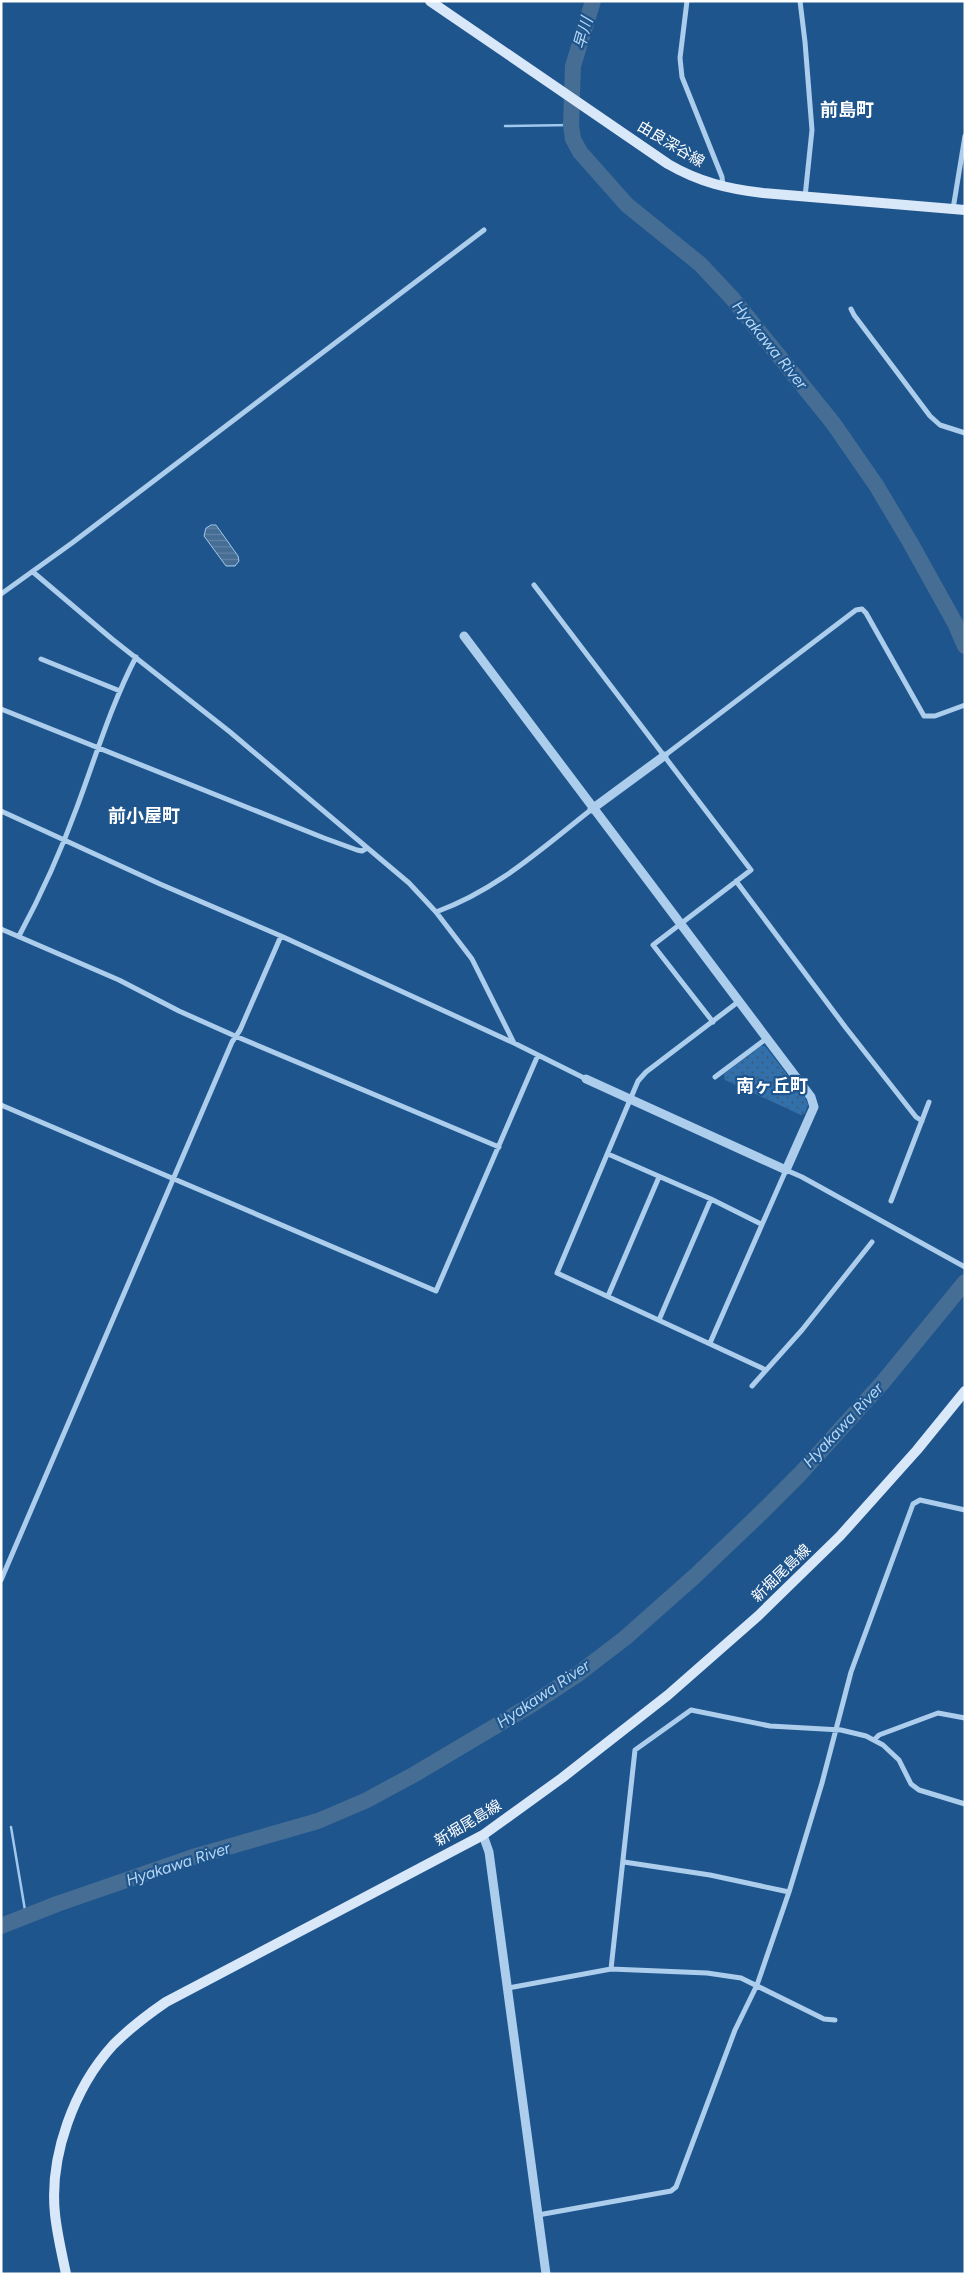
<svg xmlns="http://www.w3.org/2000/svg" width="966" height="2275" viewBox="0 0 966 2275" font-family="Figtree,'Noto Sans JP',sans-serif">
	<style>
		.grass { fill: url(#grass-dots) }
		.water { fill: url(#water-rules); stroke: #a0c8ee }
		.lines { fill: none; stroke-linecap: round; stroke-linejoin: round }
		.stream { stroke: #a0c8ee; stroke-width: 2.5 }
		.river { stroke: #466d94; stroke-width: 16 }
		.minor { stroke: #accdec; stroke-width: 5 }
		.tertiary { stroke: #accdec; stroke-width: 9 }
		.secondary { stroke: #d8e8f9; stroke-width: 10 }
		.labels { text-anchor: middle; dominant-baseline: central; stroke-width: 4.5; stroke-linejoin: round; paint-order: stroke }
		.street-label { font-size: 15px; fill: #fff; stroke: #1f558d }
		.water-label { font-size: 16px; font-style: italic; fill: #b8d7f3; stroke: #1f558d }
		.quarter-label { font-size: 18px; font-weight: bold; fill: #fff; stroke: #1f558d }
	</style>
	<defs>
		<pattern id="grass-dots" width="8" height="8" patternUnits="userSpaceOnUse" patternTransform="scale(1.25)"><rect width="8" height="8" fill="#3270ab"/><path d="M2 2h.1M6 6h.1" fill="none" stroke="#425a72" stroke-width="1.8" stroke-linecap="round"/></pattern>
		<pattern id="water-rules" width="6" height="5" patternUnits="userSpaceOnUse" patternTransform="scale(1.25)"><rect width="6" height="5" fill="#466d94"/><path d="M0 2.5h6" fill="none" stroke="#6283a4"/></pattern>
	</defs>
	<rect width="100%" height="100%" fill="#1f558d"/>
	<path class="grass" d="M761,1046h4l41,53 2,6 -3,8 -4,2 -76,-35 -1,-6z"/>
	<path class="water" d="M211,525h5l22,31 1,5 -4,5h-9l-22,-30 2,-8z"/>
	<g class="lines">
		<path class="stream" d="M505,126l66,-1
			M11,1827l15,89"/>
		<path class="river" d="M593,1l-20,65 -2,59 2,14 7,13 47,53 73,59 32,34 101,125 43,62 34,57 45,81 10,23
			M1,1926l56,-22 136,-47 125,-36 49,-21 48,-26 116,-69 47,-31 47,-36 70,-62 67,-64 38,-38 83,-92 82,-100"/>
		<path class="minor" d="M687,1l-7,57 2,19 40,100 1,10
			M800,1l5,41 7,88 -7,67
			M953,209l12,-73
			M851,309l3,6 76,101 10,9 25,8
			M33,572l79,67 118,93 179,151 27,29 36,47 42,84
			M534,585l217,285 -98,75 60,77
			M1,594l71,-51 412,-313
			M41,659l79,32
			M1,709l323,129 33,12 5,1 5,-3
			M664,756l192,-146 6,-1 4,4 58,103h11l30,-11
			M1,811l159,73 121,52 233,107 72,36
			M736,881l110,147 70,89 6,4
			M436,912c61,-22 105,-63 156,-103
			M1,929l118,51 60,31 56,25 264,111
			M19,936c22,-41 42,-85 58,-129 19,-51 34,-102 59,-150
			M738,1002l-92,70 -8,9 -81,192 209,97
			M715,1077l51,-38
			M1,1105l435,186 102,-236
			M608,1154l103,45 50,25
			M891,1201l38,-99
			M608,1296l51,-119
			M659,1320l52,-121
			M710,1343l76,-173 16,7 163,90
			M752,1386l50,-56 70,-88
			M1,1580l231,-538 8,-12 41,-94
			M875,1739l4,-4 59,-22 27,5
			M624,1862l86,13 79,17
			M611,1969l24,-219 56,-40 79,16 71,4 25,6 17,9 16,15 12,24 8,6 46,14
			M508,1988l103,-19 96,4 34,5 83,41 11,1
			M538,2215l133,-24 5,-4 59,-157 22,-45 32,-93 33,-109 29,-111 62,-168 7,-4 45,10"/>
		<path class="tertiary" d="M464,636l347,461 3,10 -28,63 -200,-91
			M592,809l72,-53
			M483,1835l6,17 57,422"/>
		<path class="secondary" d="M430,1l238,163c31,18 60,25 95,29l202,17
			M66,2274c-4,-20 -9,-40 -11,-60 -6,-58 19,-126 58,-169 16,-16 34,-30 53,-43l317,-167 79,-57 106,-83 90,-79 82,-80 77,-86 48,-59"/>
	</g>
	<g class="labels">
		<g class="street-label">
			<text transform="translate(671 144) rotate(31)">由良深谷線</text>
			<text transform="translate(781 1573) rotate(-44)">新堀尾島線</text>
			<text transform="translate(468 1823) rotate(-31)">新堀尾島線</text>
		</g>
		<g class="water-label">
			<text transform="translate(583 33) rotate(-74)">早川</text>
			<text transform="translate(770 345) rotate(51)">Hyakawa River</text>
			<text transform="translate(843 1425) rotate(-47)">Hyakawa River</text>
			<text transform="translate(543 1694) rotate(-34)">Hyakawa River</text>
			<text transform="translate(178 1864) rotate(-18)">Hyakawa River</text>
		</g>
		<g class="quarter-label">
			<text x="847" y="110">前島町</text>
			<text x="144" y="816">前小屋町</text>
			<text x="772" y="1086">南ヶ丘町</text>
		</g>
	</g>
	<rect width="966" height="2275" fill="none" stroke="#ffffff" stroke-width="5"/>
</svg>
